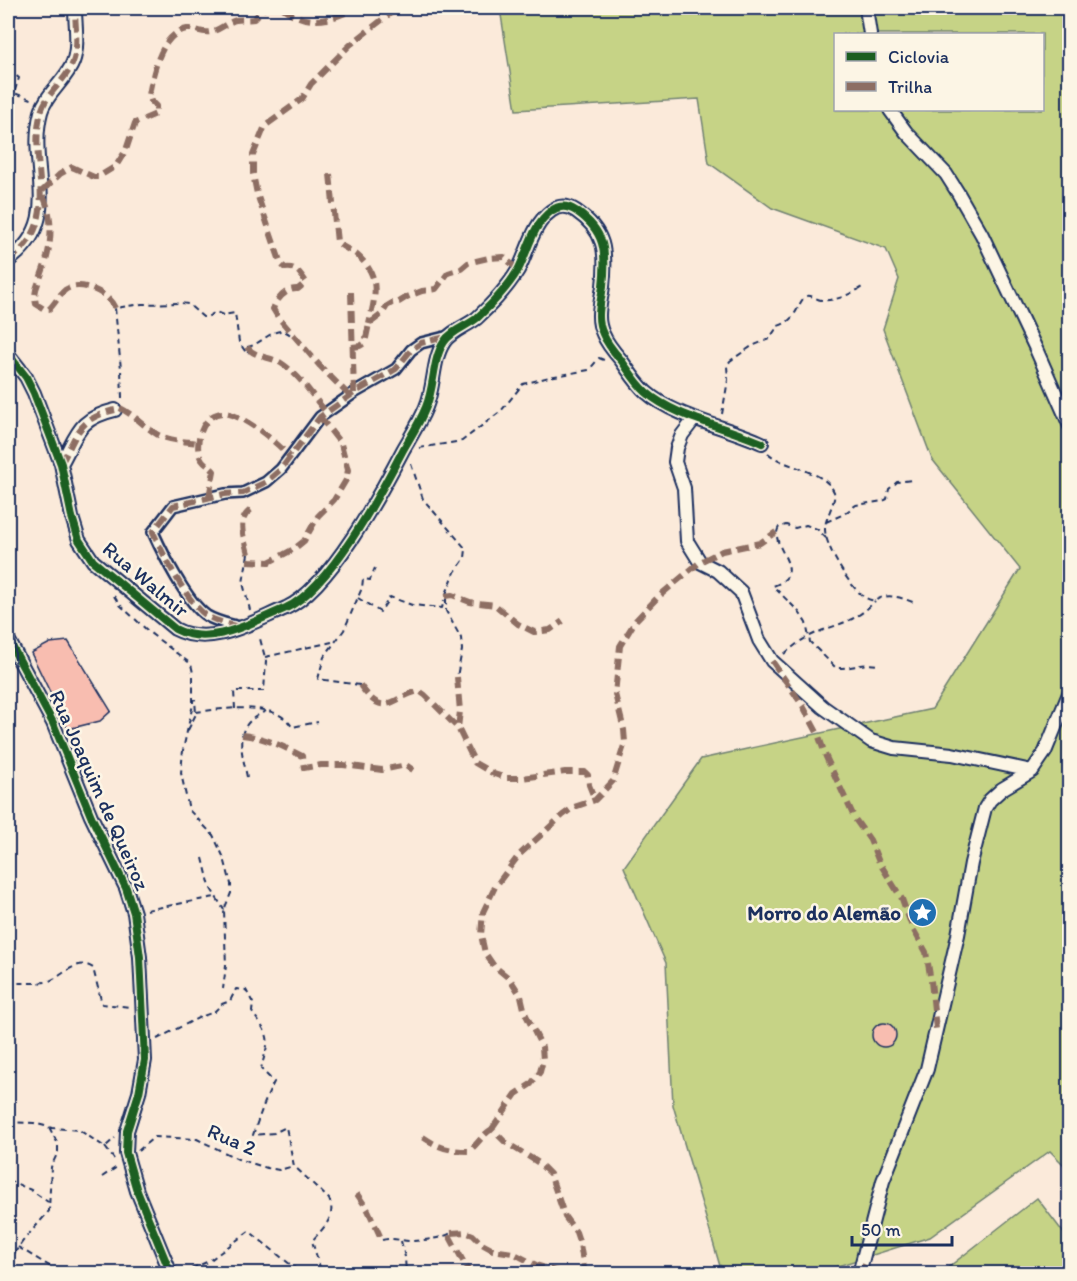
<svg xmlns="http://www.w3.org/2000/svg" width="1077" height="1281" viewBox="0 0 1077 1281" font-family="Itim,sans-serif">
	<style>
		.green { fill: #c6d386; stroke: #708172; stroke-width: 1.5; fill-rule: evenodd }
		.building { fill: #f8bdb0; stroke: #1b2f5e; stroke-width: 1.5 }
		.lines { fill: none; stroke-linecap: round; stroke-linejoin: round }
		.pedestrian-casing { stroke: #1b2f5e; stroke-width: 14 }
		.minor-casing { stroke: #1b2f5e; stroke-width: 16 }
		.path { stroke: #1b2f5e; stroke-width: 2; stroke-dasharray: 6 4.5; stroke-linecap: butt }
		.pedestrian { stroke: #fcf5e5; stroke-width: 9 }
		.minor { stroke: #fcf5e5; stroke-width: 12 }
		.quiet { stroke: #8d6e63; stroke-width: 6; stroke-dasharray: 12 6; stroke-linecap: butt }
		.cycleway-casing { stroke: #fcf5e5; stroke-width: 11 }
		.cycleway { stroke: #1b5e20; stroke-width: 8 }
		.labels { text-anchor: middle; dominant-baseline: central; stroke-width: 5; stroke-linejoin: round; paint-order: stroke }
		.street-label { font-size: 21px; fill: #1b2f5e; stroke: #fcf5e5 }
		.poi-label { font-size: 21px; font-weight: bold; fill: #1b2f5e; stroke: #fcf5e5; text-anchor: end }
	</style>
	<rect width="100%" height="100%" fill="#fbeada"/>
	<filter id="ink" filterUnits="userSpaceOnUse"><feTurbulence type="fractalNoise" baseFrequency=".0167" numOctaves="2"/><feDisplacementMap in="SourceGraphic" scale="12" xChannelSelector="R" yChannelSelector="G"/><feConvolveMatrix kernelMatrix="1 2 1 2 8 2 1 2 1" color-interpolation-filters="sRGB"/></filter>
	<g filter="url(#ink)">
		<path class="green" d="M506,8h563v1162l-19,-19 -120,86 -102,32 -1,4h-105l-49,-168 -7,-142 -42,-96 77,-108 231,-50 88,-140 -88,-110 -49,-130 16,-50 -13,-30 -114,-41 -63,-45 -10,-64 -183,11 -15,-95zM836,34h206v76h-206z
			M1037,1198l32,42v26l-10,7h-118z"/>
		<path class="building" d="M68,641l43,70 -11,10 -32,8 -37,-76 19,-10z
			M872 1035a12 12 0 1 1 24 0a12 12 0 1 1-24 0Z"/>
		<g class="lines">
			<defs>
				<path id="pedestrian" d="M239,627c-10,-3 -22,-5 -32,-11 -20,-13 -44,-62 -54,-84l20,-26 52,-12 18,-1 23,-11 15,-13 39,-52 34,-24 42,-24 15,-19 10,-7 28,-7"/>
				<path id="minor" d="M866,8l4,26
					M890,110l16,22 40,42 12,19 24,42 54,114 34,77
					M8,261c58,-42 18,-93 33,-149 5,-19 25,-31 32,-50 6,-16 2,-37 2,-54
					M8,354l18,23 8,16 27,71 11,53 7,23 14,21 82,68c36,19 77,-7 111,-21 44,-20 94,-114 117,-158 8,-14 17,-28 23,-43 9,-21 6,-47 18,-65 7,-11 23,-16 33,-24 15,-14 31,-31 41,-48 10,-19 15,-46 33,-59 8,-6 16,-6 25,0 29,20 31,40 27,75 -2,16 -8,32 0,48 4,10 11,18 18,26 8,11 15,23 25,32 28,25 81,35 116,51
					M695,418l-13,17 -5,13 -2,14 9,26 3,53 13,21 18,9 23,21 18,48 13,21 51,46 48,34 23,7 58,6 80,17
					M61,464c17,-30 16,-45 54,-54
					M8,639l45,84 38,93 35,72 8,25 6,44 5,103 -6,33 -12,38 -1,22 11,38 34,83
					M859,1274l24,-93 44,-112 31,-134 13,-72 14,-55 5,-8 12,-11 30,-18 13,-19 25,-61"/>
			</defs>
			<use href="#pedestrian" class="pedestrian-casing"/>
			<use href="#minor" class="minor-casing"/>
			<path class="path" d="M8,70l11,8 -5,15 20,7
				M247,347c12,-1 27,-21 39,-15 4,2 8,6 13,8
				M122,398l-1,-29 -6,-61 27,-4 39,-1 7,1 15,13h4l9,-5 7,3 12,-2 4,29 8,12 2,-4
				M722,414l6,-34 -1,-14 3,-5 22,-15 17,-7 9,-13c21,-6 19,-26 29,-30 5,-1 9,3 14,4 14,2 33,-7 44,-15
				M419,448l43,-7 39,-30 22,-27 26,-7 40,-7 10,-12 5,2
				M768,453c16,15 57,17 66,39 3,8 -9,26 -9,36 -1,17 26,62 41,70 3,2 6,2 9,3 11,-9 28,-3 40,2
				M411,464l12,35 43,50 -1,9 -10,14 -9,22v17l15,27 1,12 -5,27
				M826,522l18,-8 12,-9 27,-4 4,-2 2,-10 8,-7 16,-2
				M826,538l-9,-9 -11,-4 -11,3 -9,-3 -7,2c-12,19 32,45 -6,59l26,26 7,11 4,19 26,26c15,1 27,-6 42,-3
				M248,554l-5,29 7,27
				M114,596l5,8 31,29 41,31 2,9v31l-10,46 -2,23 8,37 24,25 11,23 7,26v9l-7,17 2,56 -3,23
				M358,598l22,14 10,-15 22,8 30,3 2,-8
				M784,654c8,-6 15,-13 24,-17 27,-14 45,-12 67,-36
				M265,657l67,-15
				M360,685l-42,-6 6,-22 20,-27 18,-42 1,-9 7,1 5,-12
				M235,709l-1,-18h30l2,-30 -7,-26
				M196,712c26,-3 81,-12 96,15l26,-5
				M188,730l8,-16 -1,-15
				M247,777c-6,-30 -15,-51 19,-66
				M203,858l7,29 14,23
				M146,910l69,-13
				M8,984c12,-2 25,0 38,-2 15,-3 30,-26 47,-14l9,36 29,3
				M157,1039l43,-22 14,-5 8,-8 8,-3 6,-12 10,1 7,13 -1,9c21,29 17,25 9,57l13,13c-9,18 -15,35 -21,53l21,-2 12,-6 8,39 35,33c8,18 -6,29 -17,42l10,33
				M8,1122l26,1 18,5 27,2 26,17 10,-9
				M105,1147l9,12
				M138,1151l16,-14 43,2 41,20 29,9 12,2 15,-4
				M102,1177l15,-10
				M8,1180l23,10 17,12
				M382,1240c11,-3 18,1 30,1 12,-1 28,-2 39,-8
				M401,1241l4,16 1,17
				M18,1247l33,20 4,4 -1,3
				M8,1262l15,-21 26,-30 2,-44 7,-15v-8l-9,-17
				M182,1273l27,-12 40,-30 53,43"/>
			<use href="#pedestrian" class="pedestrian"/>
			<use href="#minor" class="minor"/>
			<path class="quiet" d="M283,8c25,19 47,13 73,0
				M330,174l7,68c6,6 14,8 20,13 25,22 18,41 12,69
				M8,261c58,-42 18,-93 33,-149 5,-19 25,-31 32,-50 6,-16 2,-37 2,-54
				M351,292l3,101
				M115,308c-6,-15 -35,-29 -50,-18 -7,6 -10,14 -16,19h-5l-8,-5c-3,-13 2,-19 6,-31 10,-26 13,-57 -1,-81l19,-18 12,-7 22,10h4l18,-11 10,-16 9,-27 21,-9v-8l-5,-5 -2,-6c4,-22 12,-62 38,-66 8,-1 15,5 23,3 10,-2 16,-9 26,-12 5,-1 12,0 18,-1l10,-11
				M247,347c7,10 24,10 34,16 20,13 31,33 46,50
				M352,347l8,-1 5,-3 4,-19 13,-10 5,-8 5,-3 7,-1 8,-5 15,-6 14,-2 12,-16 13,-4 7,-6 20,-5 16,-1 14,13
				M350,396l-30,-30 -42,-49 -5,-8c4,-11 14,-21 25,-20l8,-7c-6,-9 -10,-16 -21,-14l-4,-4 -24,-70 -4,-20v-19l12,-29 37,-27 9,-15 39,-39 47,-37
				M120,408c14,7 23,17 35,25 12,8 29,8 42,10
				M61,464c17,-30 16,-45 54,-54
				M209,497l5,-26c-6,-6 -12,-8 -15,-17 -4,-15 6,-43 26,-41 18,2 53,30 65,44
				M248,554c-4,-18 -14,-37 8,-47
				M247,561l22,1 25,-13 10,-8 14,-25 16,-16 12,-20 2,-10 -7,-26 -21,-27
				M445,596l7,-1 18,7 25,3 23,19 16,8 16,-2 13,-9
				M239,627c-10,-3 -22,-5 -32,-11 -20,-13 -44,-62 -54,-84l20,-26 52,-12 18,-1 23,-11 15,-13 39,-52 34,-24 42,-24 15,-19 10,-7 28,-7
				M772,661l31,45 15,28 8,23 29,62 15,21 9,22 23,37 10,28 14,25 5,29 5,48
				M457,677l3,34 -2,17
				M360,685c24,35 30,13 59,6l6,4 33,33 17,35 19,11 12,4h16l43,-6h20l3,3 1,10 6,15
				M242,735c22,2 40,11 60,21l2,12 17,-3h22l39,5 24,-5 7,5
				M492,1129l24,-35 15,-10 9,-12 3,-12 -1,-13 -17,-34 -4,-17 -11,-17 -16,-13 -9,-13 -4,-18 2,-23 12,-25 24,-32 44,-40 11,-8 21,-7 18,-19 12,-39 -1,-12 -9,-36 5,-48 16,-26 22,-23 42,-35 22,-11 38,-8 16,-11
				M423,1137c16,11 27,14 46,14 9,-7 13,-16 23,-22l13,13 34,21 11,11 15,43 11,15 4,12 5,30
				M357,1194l11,16 14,30
				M451,1233l14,-1 8,3 9,9 11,6 20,3 23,12 28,9
				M449,1235l21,39
				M861,1266l17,8"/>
			<defs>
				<path id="cycleway" d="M8,354l18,23 8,16 27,71 11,53 7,23 14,21 82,68c36,19 77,-7 111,-21 44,-20 94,-114 117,-158 8,-14 17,-28 23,-43 9,-21 6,-47 18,-65 7,-11 23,-16 33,-24 15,-14 31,-31 41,-48 10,-19 15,-46 33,-59 8,-6 16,-6 25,0 29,20 31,40 27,75 -2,16 -8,32 0,48 4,10 11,18 18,26 8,11 15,23 25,32 28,25 81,35 116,51
					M8,639l45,84 38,93 35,72 8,25 6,44 5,103 -6,33 -12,38 -1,22 11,38 34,83"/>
			</defs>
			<use href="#cycleway" class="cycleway-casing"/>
			<use href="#cycleway" class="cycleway"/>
		</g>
	</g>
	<defs>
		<symbol id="sight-disc" viewBox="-11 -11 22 22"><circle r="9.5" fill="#1f6fb2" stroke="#fcf5e5"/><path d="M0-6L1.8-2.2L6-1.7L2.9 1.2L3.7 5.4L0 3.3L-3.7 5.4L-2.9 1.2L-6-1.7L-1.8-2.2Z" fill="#fff"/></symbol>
	</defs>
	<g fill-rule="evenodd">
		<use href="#sight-disc" x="906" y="896" width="33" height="33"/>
	</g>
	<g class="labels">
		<g class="street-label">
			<text transform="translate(146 579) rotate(40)">Rua Walmir</text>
			<text transform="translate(100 790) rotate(66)">Rua Joaquim de Queiroz</text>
			<text transform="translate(232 1139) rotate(23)">Rua 2</text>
		</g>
		<g class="poi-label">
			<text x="901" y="912">Morro do Alemão</text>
		</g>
	</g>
	<rect width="1077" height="1281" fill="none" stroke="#fcf5e5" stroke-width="30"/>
	<rect x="15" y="15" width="1047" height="1251" fill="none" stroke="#1b2f5e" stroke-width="2" filter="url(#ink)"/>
	<rect x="834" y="33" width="210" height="78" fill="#fcf5e5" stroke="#a2a6af" stroke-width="1.5"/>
	<rect x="846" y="52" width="30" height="9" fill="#1b5e20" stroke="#a2a6af" stroke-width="1.5"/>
	<text x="888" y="63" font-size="18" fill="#1b2f5e">Ciclovia</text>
	<rect x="846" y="82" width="30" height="9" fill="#8d6e63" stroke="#a2a6af" stroke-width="1.5"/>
	<text x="888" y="93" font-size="18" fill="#1b2f5e">Trilha</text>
	<path d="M852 1236v9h100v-9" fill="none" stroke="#1b2f5e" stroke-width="3"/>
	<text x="861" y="1236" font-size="18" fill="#1b2f5e" stroke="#fcf5e5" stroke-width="4.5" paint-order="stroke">50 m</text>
</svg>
